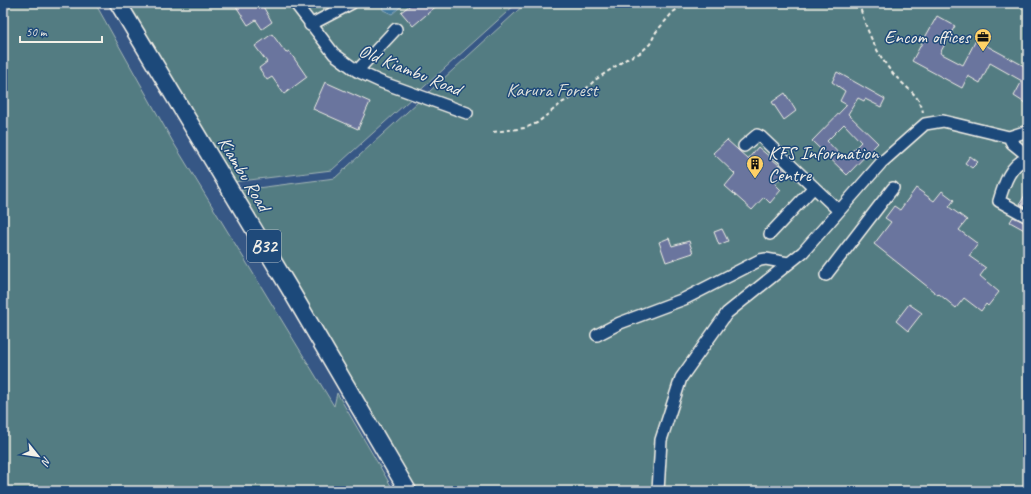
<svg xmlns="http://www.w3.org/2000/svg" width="1031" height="494" viewBox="0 0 1031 494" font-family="Caveat,sans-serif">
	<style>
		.green { fill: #537b82; stroke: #a4b6b5 }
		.water { fill: #41789e; stroke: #89a8bc }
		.building { fill: #6a749e; stroke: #f4f1e8; fill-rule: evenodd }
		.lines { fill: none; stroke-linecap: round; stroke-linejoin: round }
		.minor-casing { stroke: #f4f1e8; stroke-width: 14 }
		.highway-casing { stroke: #f4f1e8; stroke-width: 19 }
		.path { stroke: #f4f1e8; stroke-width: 2; stroke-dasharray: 4 3; stroke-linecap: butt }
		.minor { stroke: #1f4a7a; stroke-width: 11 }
		.highway { stroke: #1f4a7a; stroke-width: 16 }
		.labels { text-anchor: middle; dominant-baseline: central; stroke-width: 3; stroke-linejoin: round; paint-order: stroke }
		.shield { fill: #1f4a7a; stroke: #b4bfc7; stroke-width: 1 }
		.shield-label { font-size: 18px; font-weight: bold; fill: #f4f1e8 }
		.poi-label { font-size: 19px; fill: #f4f1e8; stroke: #1f4a7a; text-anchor: end }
		.street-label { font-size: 19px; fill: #f4f1e8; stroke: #1f4a7a }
		.park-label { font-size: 19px; fill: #dcdfd9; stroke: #1f4a7a }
	</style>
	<rect width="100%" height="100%" fill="#365785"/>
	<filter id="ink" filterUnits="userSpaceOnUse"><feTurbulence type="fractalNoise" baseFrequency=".025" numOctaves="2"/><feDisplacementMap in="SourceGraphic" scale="8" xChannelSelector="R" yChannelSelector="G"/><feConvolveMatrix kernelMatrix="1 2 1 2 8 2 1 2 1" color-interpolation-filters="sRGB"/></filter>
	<g filter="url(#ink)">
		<path class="green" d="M3,3h92l78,139 161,264 3,-13 57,98h-391z
			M127,3h390l-185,167 -99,12z
			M526,3h502v488h-612l-190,-299 109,-14z"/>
		<path class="water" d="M382,3h23l-13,11 -9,-4z"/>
		<path class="building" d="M234,3h27l11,19 -10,7 -6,-9 -8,5z
			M413,3h27l-27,23 -12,-14z
			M937,16l18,10 -15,27 23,12 13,-25 52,28v37l-14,-9 8,-15 -32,-18 -10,20 -12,-7 -6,12 -50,-27z
			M272,34l14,19 3,-2 18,26 -23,17 -12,-17 -5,3 -8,-12 8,-6 -12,-16z
			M837,72l48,27 -4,8 -16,-8 -1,2 -6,-3 -10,16 30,29 -31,32 -35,-34 35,-36 -7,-4 5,-10 -13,-9zM844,124l17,18 -17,17 -17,-18z
			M325,82l45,20 -12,27 -45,-20z
			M785,93l11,18 -12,9 -12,-18z
			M727,140l21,19 10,-12 28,24 -11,13 6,6 -11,13 -6,-6 -12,13 -27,-24 10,-12 -22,-21z
			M970,156l8,6 -6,6 -7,-5z
			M916,188l18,13 8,-10 12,9 -5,7 18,13 -8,10 19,14 -9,12 17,12 -6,8 19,16 -11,14 -2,-2 -5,7 -17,-13 -8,10 -17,-14 -1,1 -64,-51 17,-22 -6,-4 9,-12 6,4z
			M1028,189v20l-8,-5z
			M1013,217l15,7v8l-18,-10z
			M722,229l6,12 -9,4 -5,-13z
			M669,238l3,8 17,-5 4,12 -27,9 -7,-20z
			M909,304l13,9 -14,18 -12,-10z"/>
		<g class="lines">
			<defs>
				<path id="minor" d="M295,3l39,51 23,17 24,11 86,31
					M310,25l42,-22
					M357,71l39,-42
					M1009,137l3,6 16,13
					M744,146l13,-11 4,2 77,73
					M1028,158c-18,6 -24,26 -29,43l29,16
					M770,234l44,-47
					M826,275l67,-87
					M597,335l23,-12 64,-24 76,-39 6,-1 22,4
					M658,491l3,-51 20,-62 46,-65 76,-61 78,-89 44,-39 18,-3 66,16 19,-6"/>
				<path id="highway" d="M118,3l173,288 117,200"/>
			</defs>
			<use href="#minor" class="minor-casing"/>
			<use href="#highway" class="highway-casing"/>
			<path class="path" d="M859,3c6,24 16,47 31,67 11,15 31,24 33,43
				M493,132l32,-4 12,-5 26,-21 18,-8 14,-14 33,-22 12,-5 10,-9 6,-12 17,-20 14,-9"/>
			<use href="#minor" class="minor"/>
			<use href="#highway" class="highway"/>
		</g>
	</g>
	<defs>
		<symbol id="office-pin" viewBox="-11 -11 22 30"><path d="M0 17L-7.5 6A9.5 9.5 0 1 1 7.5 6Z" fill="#ffd166" stroke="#1f4a7a"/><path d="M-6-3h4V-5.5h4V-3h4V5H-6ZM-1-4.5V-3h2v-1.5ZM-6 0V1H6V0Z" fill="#111"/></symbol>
		<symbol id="building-pin" viewBox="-11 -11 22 30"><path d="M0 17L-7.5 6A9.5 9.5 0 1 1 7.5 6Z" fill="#ffd166" stroke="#1f4a7a"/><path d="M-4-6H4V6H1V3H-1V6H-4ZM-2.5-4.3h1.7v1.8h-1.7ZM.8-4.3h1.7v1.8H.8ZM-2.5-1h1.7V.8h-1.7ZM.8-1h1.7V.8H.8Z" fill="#111"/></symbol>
	</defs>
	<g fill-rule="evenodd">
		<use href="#office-pin" x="973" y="27" width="20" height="27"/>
		<use href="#building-pin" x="745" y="154" width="20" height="27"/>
	</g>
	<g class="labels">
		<rect class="shield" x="247" y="230" width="34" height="32" rx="3"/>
		<g class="shield-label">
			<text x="264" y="246">B32</text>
		</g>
		<g class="poi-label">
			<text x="970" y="37">Encom offices</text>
			<text x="768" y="153" text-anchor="start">KFS Information<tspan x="768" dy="22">Centre</tspan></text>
		</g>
		<g class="street-label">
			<text transform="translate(410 70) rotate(22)">Old Kiambu Road</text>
			<text transform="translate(244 174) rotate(59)">Kiambu Road</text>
		</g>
		<g class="park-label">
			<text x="552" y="90">Karura Forest</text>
		</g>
	</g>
	<rect width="1031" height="494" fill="none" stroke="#1f4a7a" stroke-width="16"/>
	<rect x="8" y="8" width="1015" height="478" fill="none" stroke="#f4f1e8" stroke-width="1.5" filter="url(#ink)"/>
	<g transform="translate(38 456) rotate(120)" stroke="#1f4a7a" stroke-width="3" paint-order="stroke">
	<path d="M0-3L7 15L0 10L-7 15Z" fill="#f4f1e8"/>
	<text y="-6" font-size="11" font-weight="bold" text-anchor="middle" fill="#f4f1e8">N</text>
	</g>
	<path d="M20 36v6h82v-6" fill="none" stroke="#f4f1e8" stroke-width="2"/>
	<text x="26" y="36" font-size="12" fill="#f4f1e8" stroke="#1f4a7a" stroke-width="3" paint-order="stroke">50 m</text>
</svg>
